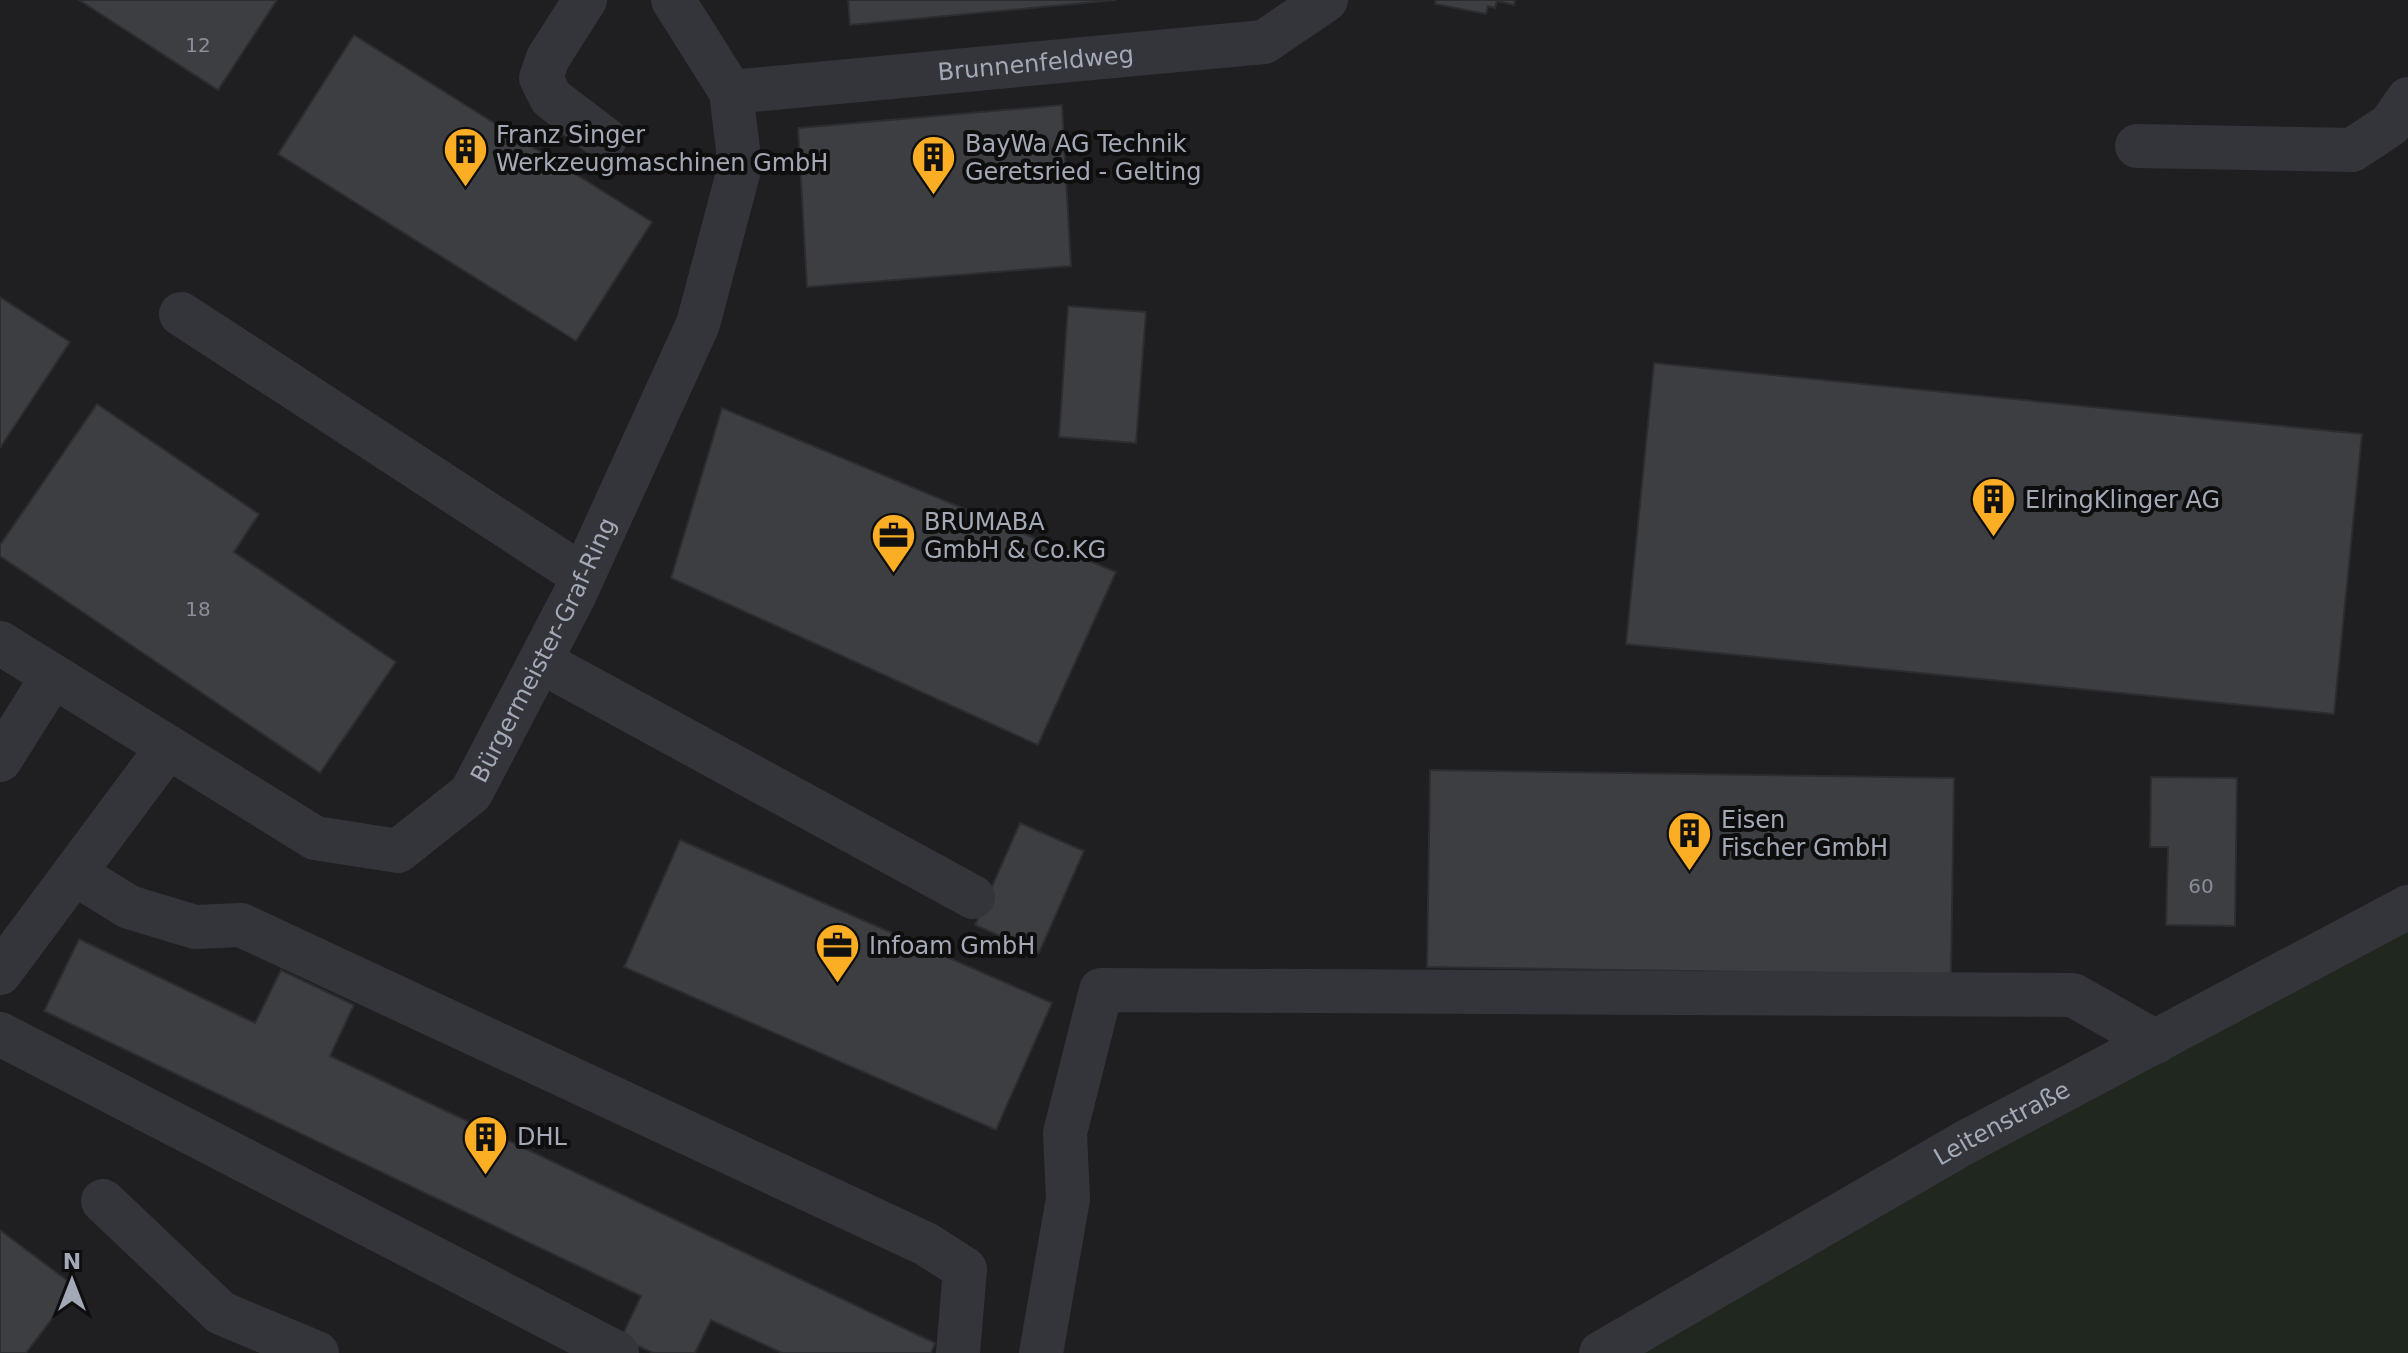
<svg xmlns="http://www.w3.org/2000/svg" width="2408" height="1353" viewBox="0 0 2408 1353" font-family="'DejaVu Sans',sans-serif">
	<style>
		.built { fill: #1f1f21 }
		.green { fill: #1f271f }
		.building { fill: #3c3e42; stroke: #2c2d31; stroke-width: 2 }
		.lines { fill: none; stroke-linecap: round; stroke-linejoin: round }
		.minor { stroke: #33353a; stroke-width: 44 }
		.labels { text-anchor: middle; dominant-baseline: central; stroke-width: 8; stroke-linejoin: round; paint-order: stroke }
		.number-label { font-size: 20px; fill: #898e99 }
		.street-label { font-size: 24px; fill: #a3a9b6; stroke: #0e0e0f }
		.poi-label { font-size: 24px; fill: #a3a9b6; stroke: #0e0e0f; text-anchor: start }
	</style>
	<rect width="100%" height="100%" fill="#131314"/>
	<path class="built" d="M0,0h2408v907l-807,446h-1601z"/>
	<path class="green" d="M2408,907v446h-807z"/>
	<path class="building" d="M79,0h198l-59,90z
		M848,0h268l-266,25z
		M1436,0h79l-1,5 -17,-4 -2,7 -7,-2 -2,8 -51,-10z
		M354,35l298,187 -76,119 -298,-187z
		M1062,105l9,161 -264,21 -9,-159z
		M0,297l70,45 -70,106z
		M1068,306l78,6 -10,131 -77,-6z
		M1654,363l708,71 -28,280 -708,-70z
		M97,404l162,110 -25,38 162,110 -76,111 -320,-217v-11z
		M722,408l394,164 -78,173 -367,-167z
		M1430,770l524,8 -3,197 -524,-8z
		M2151,777l86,1 -2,148 -69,-1 2,-78h-18z
		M1020,823l64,28 -45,102 -64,-28z
		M680,840l372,163 -56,127 -372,-163z
		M79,939l176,84 26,-53 73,35 -24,51 605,287 -4,10h-149l-71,-33 -16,33h-42l-32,-15 20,-42 -597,-285z
		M0,1230l76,57 -50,66h-26z"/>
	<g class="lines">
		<g class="minor">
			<path d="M585,0l-37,58 -7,20 10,20 54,41"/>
			<path id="s1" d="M731,92l533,-50 62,-42"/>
			<path d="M2137,146l215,4 38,-25 18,-26"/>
			<path d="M181,314l402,262"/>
			<path id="s2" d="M0,643l315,195 83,13 73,-58 102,-195 125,-274 42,-158 -9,-74 -58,-92"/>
			<path d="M540,661l433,236"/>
			<path d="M0,760l53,-84"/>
			<path d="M74,873l55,34 66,20 46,-2 685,319 39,25 -7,84"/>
			<path d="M0,973l168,-226"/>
			<path d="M0,1034l617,319"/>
			<path d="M103,1201l118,112 96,40"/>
			<path d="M1041,1353l27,-154 -3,-66 36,-143 972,5 83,47"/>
			<path id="s3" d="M1601,1353l363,-210 444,-236"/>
		</g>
	</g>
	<defs>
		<symbol id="building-pin" viewBox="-11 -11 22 30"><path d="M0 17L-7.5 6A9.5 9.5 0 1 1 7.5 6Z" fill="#fbad24" stroke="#0e0e0f"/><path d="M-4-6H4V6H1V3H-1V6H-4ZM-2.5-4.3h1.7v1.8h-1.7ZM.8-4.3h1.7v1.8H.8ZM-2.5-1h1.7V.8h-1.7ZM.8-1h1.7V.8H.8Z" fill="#111"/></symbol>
		<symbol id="office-pin" viewBox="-11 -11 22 30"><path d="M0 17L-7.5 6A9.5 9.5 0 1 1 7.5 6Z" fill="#fbad24" stroke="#0e0e0f"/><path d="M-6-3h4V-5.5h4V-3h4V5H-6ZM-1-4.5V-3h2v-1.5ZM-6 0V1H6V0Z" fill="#111"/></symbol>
	</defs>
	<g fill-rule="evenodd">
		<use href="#building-pin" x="440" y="124" width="51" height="69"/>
		<use href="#building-pin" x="908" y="132" width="51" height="69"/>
		<use href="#building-pin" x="1968" y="474" width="51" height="69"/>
		<use href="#office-pin" x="868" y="510" width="51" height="69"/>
		<use href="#building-pin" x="1664" y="808" width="51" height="69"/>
		<use href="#office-pin" x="812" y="920" width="51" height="69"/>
		<use href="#building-pin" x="460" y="1112" width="51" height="69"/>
	</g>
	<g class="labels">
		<g class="number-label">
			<text x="198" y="45">12</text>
			<text x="198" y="609">18</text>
			<text x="2201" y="886">60</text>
		</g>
		<g class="street-label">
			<text stroke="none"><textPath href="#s1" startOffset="306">Brunnenfeldweg</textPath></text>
			<text stroke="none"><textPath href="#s2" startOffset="708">Bürgermeister-Graf-Ring</textPath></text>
			<text stroke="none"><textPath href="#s3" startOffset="462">Leitenstraße</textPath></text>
		</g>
		<g class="poi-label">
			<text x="496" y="135">Franz Singer<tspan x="496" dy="28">Werkzeugmaschinen GmbH</tspan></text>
			<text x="965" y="144">BayWa AG Technik<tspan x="965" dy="28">Geretsried - Gelting</tspan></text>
			<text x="2025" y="500">ElringKlinger AG</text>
			<text x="924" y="522">BRUMABA<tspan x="924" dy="28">GmbH &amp; Co.KG</tspan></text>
			<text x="1721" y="820">Eisen<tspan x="1721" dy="28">Fischer GmbH</tspan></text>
			<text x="869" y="946">Infoam GmbH</text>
			<text x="517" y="1137">DHL</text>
		</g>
	</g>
	<g transform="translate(72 1281)" stroke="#0e0e0f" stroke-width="6" paint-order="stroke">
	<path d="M0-6L14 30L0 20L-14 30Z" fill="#a3a9b6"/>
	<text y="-12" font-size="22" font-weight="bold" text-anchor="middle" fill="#a3a9b6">N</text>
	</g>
</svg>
